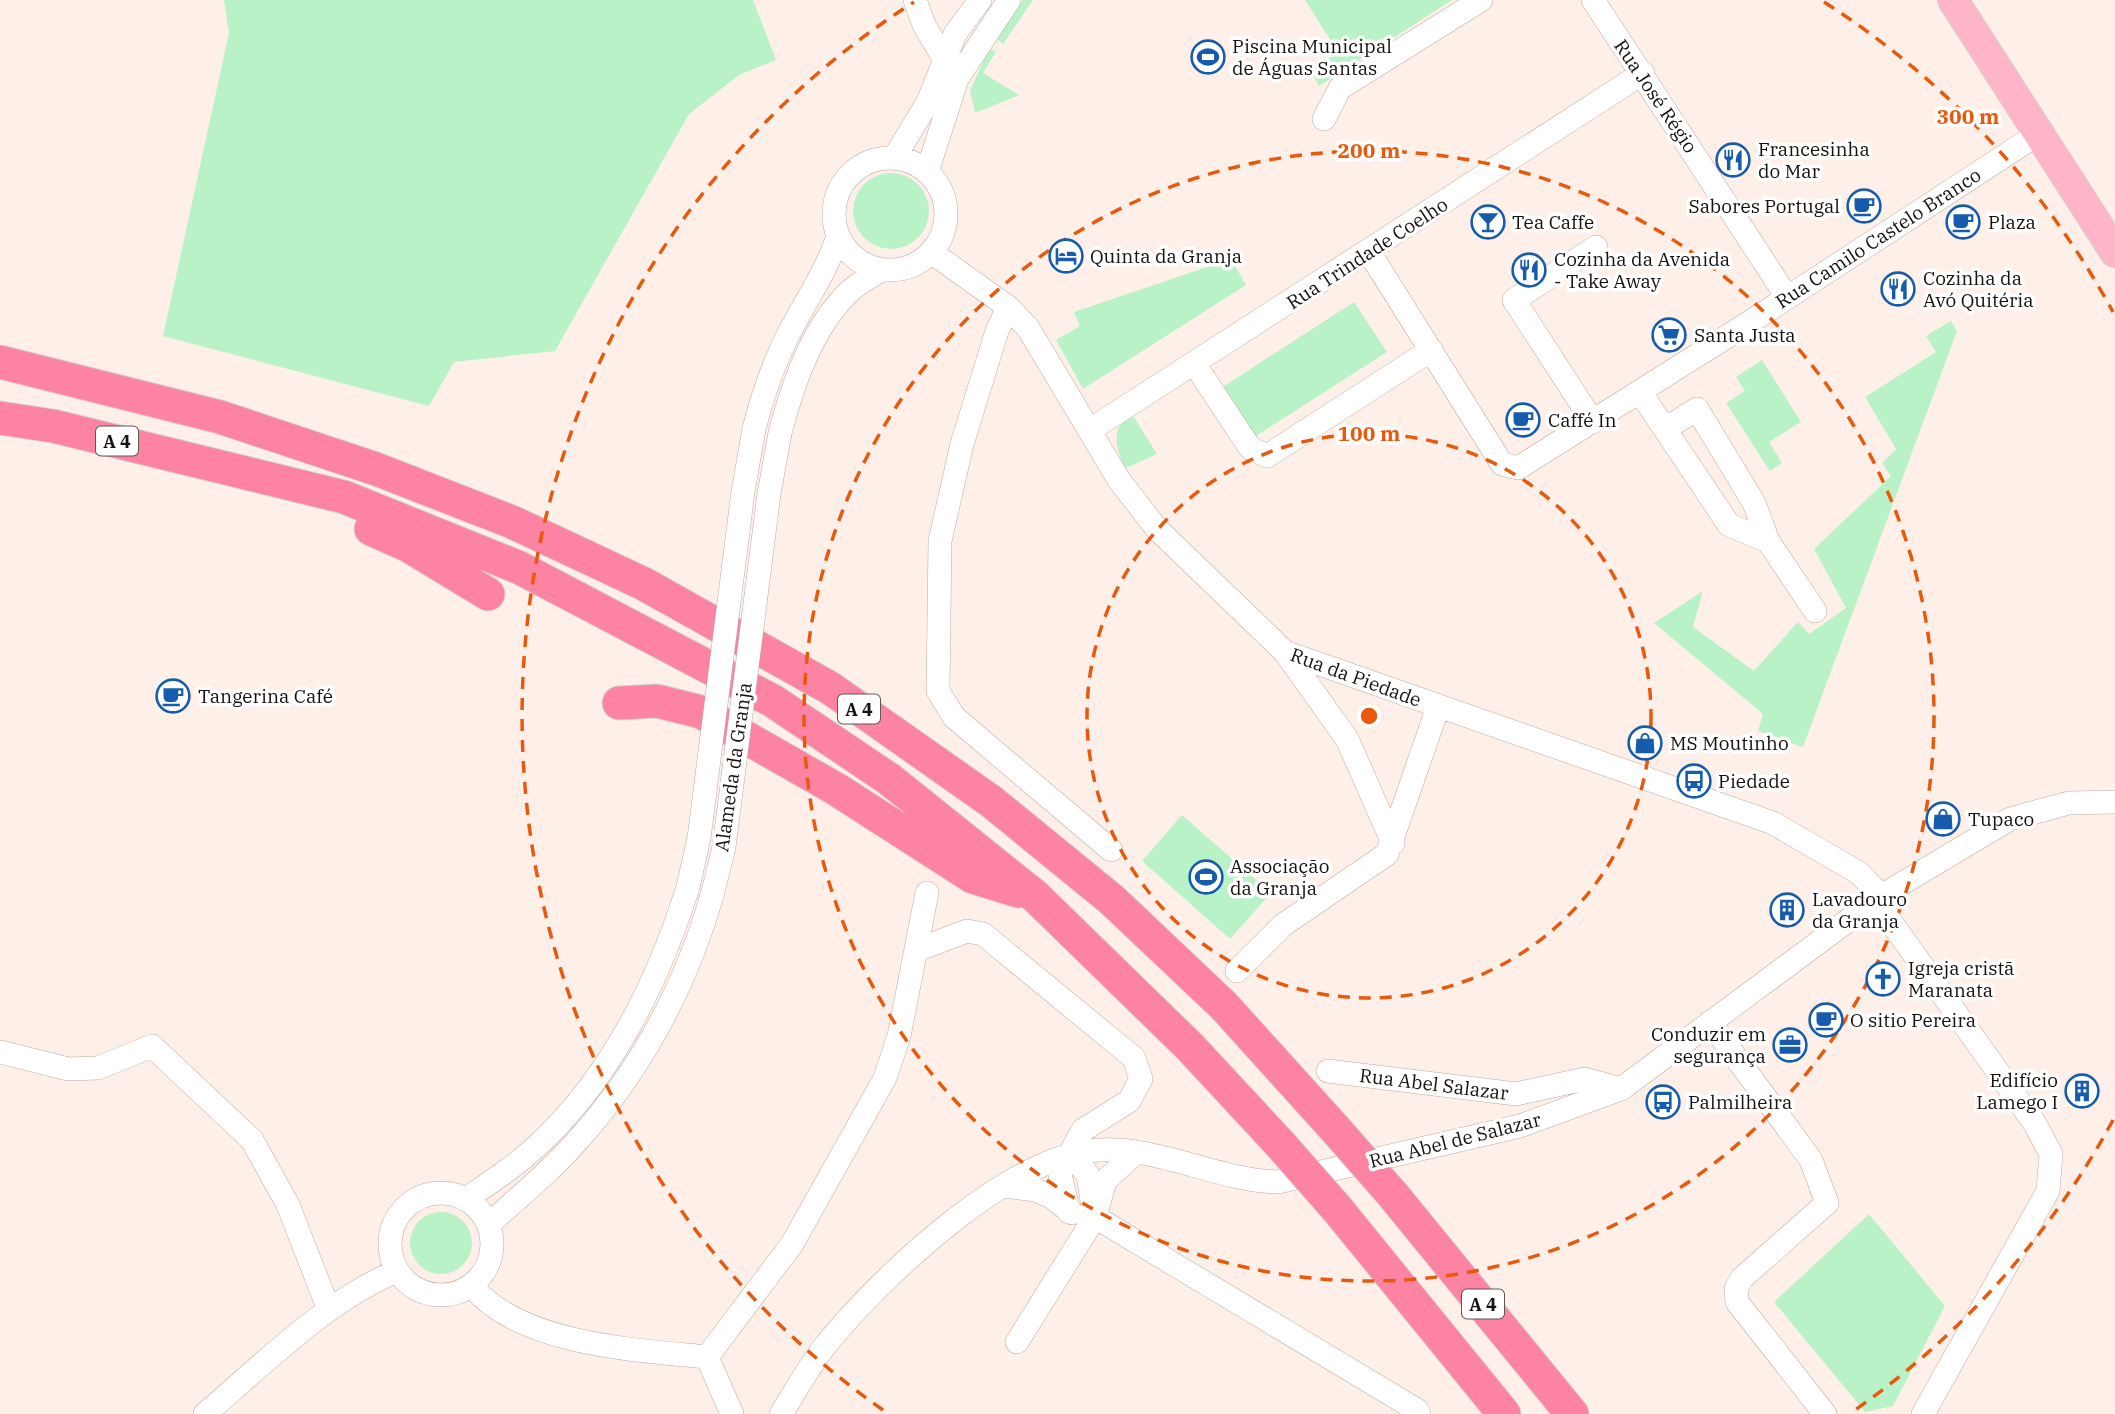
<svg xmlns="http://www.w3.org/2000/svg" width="2115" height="1414" viewBox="0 0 2115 1414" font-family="'IBM Plex Serif',serif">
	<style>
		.green { fill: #b8f2c6 }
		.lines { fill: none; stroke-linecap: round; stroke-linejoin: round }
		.minor-casing { stroke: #bbaaa2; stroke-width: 24 }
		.major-casing { stroke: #d5d4d4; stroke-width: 32 }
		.highway-casing { stroke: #d5d4d4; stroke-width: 35 }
		.minor { stroke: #fff; stroke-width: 23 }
		.major { stroke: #feb5c8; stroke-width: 30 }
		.highway { stroke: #fd83a3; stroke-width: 33 }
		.minor-bridge-casing { stroke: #bbaaa2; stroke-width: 24; stroke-linecap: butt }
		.highway-bridge-casing { stroke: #d5d4d4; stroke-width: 35; stroke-linecap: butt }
		.minor-bridge { stroke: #fff; stroke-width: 23 }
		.highway-bridge { stroke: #fd83a3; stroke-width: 33 }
		.ring { fill: none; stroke: #e8590c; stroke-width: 3.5; stroke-dasharray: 12 9 }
		.labels { text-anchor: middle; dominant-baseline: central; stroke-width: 7; stroke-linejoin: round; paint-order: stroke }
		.shield { fill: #fff; stroke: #5d5856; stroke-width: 2 }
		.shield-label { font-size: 18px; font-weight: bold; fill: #17110e }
		.poi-label { font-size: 19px; fill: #17110e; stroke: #fff; text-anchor: start }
		.street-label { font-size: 19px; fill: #17110e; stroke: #fff }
		.centre { fill: #e8590c; stroke: #fff; stroke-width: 3.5 }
		.ring-label { font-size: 21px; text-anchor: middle; font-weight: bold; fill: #e8590c; stroke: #fff; stroke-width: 7; stroke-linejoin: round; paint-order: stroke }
	</style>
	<rect width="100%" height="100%" fill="#fef0e9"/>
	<path class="green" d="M224,0h529l23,60 -37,15 -50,39 -134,237 -101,11 -25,44 -266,-70 66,-303z
		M1023,0h10l-30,44 -7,-6z
		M1305,0h147l-133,86 -9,-15 28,-19z
		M989,48l7,4 -13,21 36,22 -44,18 -5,-22z
		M853 211a38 38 0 1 1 76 0a38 38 0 1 1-76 0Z
		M1231,259l15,26 -163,104 -27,-49 24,-14 -6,-14z
		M1354,302l33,50 -134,86 -32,-50z
		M1951,321l6,10 -154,416 -45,-16 5,-17 -109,-91 49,-32 -10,36 61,44 44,-49 11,12 37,-26 -32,-59 77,-73 -9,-13 14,-14 -31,-52 71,-45 -10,-16z
		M1762,360l39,62 -32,20 13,21 -12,8 -44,-68 19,-12 -9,-14z
		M1134,417l23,37 -31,14c-10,-16 -18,-46 8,-51z
		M1182,815l89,78 -41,46 -88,-78z
		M410 1243a31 31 0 1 1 62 0a31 31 0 1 1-62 0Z
		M1869,1214l76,92 -52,100 -28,6 -91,-110z"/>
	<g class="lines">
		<defs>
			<path id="minor" d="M915,0l9,25 26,44
				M1593,0l194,297
				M1324,119l16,-31 141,-88
				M894,158l34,-56 27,-68 25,-34
				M834 214a56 56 0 1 1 112 0a56 56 0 1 1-112 0Z
				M927,172l30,-93 52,-79
				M931,252l77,55 20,21 91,152 38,49 128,123 488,171 86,50 22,23 5,19 149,209 16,30 -3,37 -125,223
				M1369,252l133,212 16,4 229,-144 291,-190
				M1008,307l-11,24 -35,113 -22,97 -2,150 16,26 157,133
				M1194,363l56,85 17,8 164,-106
				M1640,392l89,133 39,16 -14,-38 -57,-94 -32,20
				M1593,422l-79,-122 82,-53
				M754,429c8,-32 18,-62 33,-92 17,-34 39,-64 51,-101
				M1090,430l553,-357
				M780,433c13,-49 32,-106 70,-142 9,-8 21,-15 32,-21
				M1768,541l47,70
				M1285,652l62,87 46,104
				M917,950l50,-19 16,3 151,124 7,21 -12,22 -46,29 -20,36 -3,9 9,37
				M1237,971l46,-46 104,-71 51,-147
				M1710,1022l101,138 16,43 -86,76 -5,10 1,13 88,112
				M0,1052l68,17 30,-1 54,-22 100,94 36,65 41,105
				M1328,1071l188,23 69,-15 36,10
				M1071,1154l17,21 5,32
				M1005,1186l30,4 15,6 22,17
				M390 1244a51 51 0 1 1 102 0a51 51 0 1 1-102 0Z
				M466,1199c25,-17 51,-34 73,-55 74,-69 119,-162 149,-257
				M1095,1217l322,193 2,4
				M489,1224c30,-27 63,-54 90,-85 64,-72 108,-155 134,-247
				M472,1286c48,59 165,64 235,71
				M1017,1342l78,-125 10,-36 31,-29
				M707,1357l85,-113 93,-166 14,-42 28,-143
				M707,1357l25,57
				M205,1414c60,-51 119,-112 192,-143
				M781,1414c14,-22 27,-46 43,-67 55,-68 185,-193 276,-197 60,-3 117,30 178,32l242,-56 101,-37 260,-193 129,-77 59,-16 46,-1"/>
			<path id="major" d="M1953,0l162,252"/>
			<path id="highway" d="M0,362l220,55 156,52 136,53 132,62 186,104 162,114 120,98 112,106 113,125
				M0,418l53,8 291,71 176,71 253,133 116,78 146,117 155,151 91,98
				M371,529l38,17 79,48
				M619,703l38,-2 44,11 135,77 137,88 45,14
				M1393,1195l179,219
				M1338,1210l166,204"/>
		</defs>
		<use href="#minor" class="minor-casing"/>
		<use href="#major" class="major-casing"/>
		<use href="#highway" class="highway-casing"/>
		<use href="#minor" class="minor"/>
		<use href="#major" class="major"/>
		<use href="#highway" class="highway"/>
		<defs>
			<path id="minor-bridge" d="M688,887l11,-49 44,-346 11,-63
				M713,892l11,-45 45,-353 11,-61"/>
			<path id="highway-bridge" d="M1337,1131l56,64
				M1281,1145l57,65"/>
		</defs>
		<use href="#minor-bridge" class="minor-bridge-casing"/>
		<use href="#highway-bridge" class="highway-bridge-casing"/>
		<use href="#minor-bridge" class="minor-bridge"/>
		<use href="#highway-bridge" class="highway-bridge"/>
	</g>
	<g class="ring">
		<circle cx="1369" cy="716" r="282"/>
		<circle cx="1369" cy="716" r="565"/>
		<path d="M2113 1120A847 847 0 0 1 1855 1410M883 1410A847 847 0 0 1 914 2M1824 2A847 847 0 0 1 2113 312"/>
	</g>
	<defs>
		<symbol id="stadium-ring" viewBox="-11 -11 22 22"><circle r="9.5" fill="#fff" stroke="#175cac" stroke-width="1.5"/><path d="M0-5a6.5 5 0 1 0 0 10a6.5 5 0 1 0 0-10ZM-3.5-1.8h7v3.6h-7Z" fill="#175cac"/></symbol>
		<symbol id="restaurant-ring" viewBox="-11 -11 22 22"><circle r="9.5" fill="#fff" stroke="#175cac" stroke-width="1.5"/><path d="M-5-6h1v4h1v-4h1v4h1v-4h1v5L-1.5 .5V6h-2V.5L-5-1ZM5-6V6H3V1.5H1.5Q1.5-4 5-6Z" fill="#175cac"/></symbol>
		<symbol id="cafe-ring" viewBox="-11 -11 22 22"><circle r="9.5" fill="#fff" stroke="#175cac" stroke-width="1.5"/><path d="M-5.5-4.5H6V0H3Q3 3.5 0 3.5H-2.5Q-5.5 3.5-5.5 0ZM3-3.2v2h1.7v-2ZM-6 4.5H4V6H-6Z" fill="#175cac"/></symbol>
		<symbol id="bar-ring" viewBox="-11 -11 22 22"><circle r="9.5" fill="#fff" stroke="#175cac" stroke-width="1.5"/><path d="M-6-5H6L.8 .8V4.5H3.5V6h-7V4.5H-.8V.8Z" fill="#175cac"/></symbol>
		<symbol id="hotel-ring" viewBox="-11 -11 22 22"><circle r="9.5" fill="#fff" stroke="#175cac" stroke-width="1.5"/><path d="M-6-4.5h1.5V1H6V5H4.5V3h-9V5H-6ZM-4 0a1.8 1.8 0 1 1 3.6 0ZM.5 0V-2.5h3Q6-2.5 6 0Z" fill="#175cac"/></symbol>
		<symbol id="supermarket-ring" viewBox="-11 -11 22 22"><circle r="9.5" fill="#fff" stroke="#175cac" stroke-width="1.5"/><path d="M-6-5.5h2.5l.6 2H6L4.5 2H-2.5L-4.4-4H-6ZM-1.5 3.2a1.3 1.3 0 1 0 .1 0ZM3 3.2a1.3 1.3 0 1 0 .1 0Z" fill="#175cac"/></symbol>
		<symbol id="shop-ring" viewBox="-11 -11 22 22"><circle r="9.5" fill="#fff" stroke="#175cac" stroke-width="1.5"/><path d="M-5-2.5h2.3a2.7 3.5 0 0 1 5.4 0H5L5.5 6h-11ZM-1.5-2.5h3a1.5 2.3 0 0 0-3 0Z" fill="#175cac"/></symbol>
		<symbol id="bus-ring" viewBox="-11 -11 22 22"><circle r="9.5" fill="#fff" stroke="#175cac" stroke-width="1.5"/><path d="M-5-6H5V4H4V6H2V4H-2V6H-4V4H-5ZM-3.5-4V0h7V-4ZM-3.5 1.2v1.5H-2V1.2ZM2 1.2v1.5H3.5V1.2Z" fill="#175cac"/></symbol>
		<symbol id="building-ring" viewBox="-11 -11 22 22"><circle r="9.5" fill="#fff" stroke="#175cac" stroke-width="1.5"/><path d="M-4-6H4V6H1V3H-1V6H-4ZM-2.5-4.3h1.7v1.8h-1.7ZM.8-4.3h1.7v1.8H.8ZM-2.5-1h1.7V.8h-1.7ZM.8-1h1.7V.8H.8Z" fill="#175cac"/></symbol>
		<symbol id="church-ring" viewBox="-11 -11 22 22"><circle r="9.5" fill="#fff" stroke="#175cac" stroke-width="1.5"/><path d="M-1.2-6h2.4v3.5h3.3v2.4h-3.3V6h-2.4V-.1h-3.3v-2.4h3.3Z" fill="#175cac"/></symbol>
		<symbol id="office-ring" viewBox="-11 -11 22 22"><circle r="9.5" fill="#fff" stroke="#175cac" stroke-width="1.5"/><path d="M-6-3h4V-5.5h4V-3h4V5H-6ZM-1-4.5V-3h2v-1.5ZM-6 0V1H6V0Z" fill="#175cac"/></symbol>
	</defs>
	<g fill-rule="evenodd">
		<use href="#stadium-ring" x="1189" y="38" width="38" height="38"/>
		<use href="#restaurant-ring" x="1714" y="141" width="38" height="38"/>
		<use href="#cafe-ring" x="1845" y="187" width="38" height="38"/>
		<use href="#bar-ring" x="1469" y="203" width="38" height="38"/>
		<use href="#cafe-ring" x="1944" y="203" width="38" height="38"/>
		<use href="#hotel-ring" x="1047" y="237" width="38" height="38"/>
		<use href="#restaurant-ring" x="1510" y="251" width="38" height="38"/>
		<use href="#restaurant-ring" x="1879" y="270" width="38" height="38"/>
		<use href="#supermarket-ring" x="1650" y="316" width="38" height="38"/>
		<use href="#cafe-ring" x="1504" y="401" width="38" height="38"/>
		<use href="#cafe-ring" x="154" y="677" width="38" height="38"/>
		<use href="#shop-ring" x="1626" y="724" width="38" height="38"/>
		<use href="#bus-ring" x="1675" y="762" width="38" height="38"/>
		<use href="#shop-ring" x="1924" y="800" width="38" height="38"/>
		<use href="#stadium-ring" x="1187" y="858" width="38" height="38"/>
		<use href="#building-ring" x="1768" y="891" width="38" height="38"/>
		<use href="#church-ring" x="1864" y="960" width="38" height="38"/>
		<use href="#cafe-ring" x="1807" y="1001" width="38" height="38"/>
		<use href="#office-ring" x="1771" y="1026" width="38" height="38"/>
		<use href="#building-ring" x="2063" y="1072" width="38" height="38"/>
		<use href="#bus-ring" x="1644" y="1083" width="38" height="38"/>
	</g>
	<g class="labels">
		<g class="shield">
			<rect x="96" y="426.5" width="42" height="29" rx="5"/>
			<rect x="838" y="694.5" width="42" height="29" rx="5"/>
			<rect x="1462" y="1289.5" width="42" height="29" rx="5"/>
		</g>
		<g class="shield-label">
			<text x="117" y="441">A 4</text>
			<text x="859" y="709">A 4</text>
			<text x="1483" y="1304">A 4</text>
		</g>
		<g class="poi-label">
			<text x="1232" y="46">Piscina Municipal<tspan x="1232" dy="22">de Águas Santas</tspan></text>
			<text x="1758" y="149">Francesinha<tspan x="1758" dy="22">do Mar</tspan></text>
			<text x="1840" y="206" text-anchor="end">Sabores Portugal</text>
			<text x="1512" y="222">Tea Caffe</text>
			<text x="1988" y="222">Plaza</text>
			<text x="1090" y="256">Quinta da Granja</text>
			<text x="1554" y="259">Cozinha da Avenida<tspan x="1554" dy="22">- Take Away</tspan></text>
			<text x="1923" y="278">Cozinha da<tspan x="1923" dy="22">Avó Quitéria</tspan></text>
			<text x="1694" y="335">Santa Justa</text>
			<text x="1548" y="420">Caffé In</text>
			<text x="198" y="696">Tangerina Café</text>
			<text x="1670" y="743">MS Moutinho</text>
			<text x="1718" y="781">Piedade</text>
			<text x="1968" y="819">Tupaco</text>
			<text x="1230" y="866">Associação<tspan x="1230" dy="22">da Granja</tspan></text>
			<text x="1812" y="899">Lavadouro<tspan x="1812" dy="22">da Granja</tspan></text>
			<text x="1908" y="968">Igreja cristã<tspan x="1908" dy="22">Maranata</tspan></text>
			<text x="1850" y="1020">O sitio Pereira</text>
			<text x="1766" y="1034" text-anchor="end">Conduzir em<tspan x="1766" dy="22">segurança</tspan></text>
			<text x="2058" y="1080" text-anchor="end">Edifício<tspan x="2058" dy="22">Lamego I</tspan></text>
			<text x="1688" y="1102">Palmilheira</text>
		</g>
		<g class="street-label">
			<text transform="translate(1656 96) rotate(56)">Rua José Régio</text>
			<text transform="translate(1878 238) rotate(-33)">Rua Camilo Castelo Branco</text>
			<text transform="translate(1367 253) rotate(-33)">Rua Trindade Coelho</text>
			<text transform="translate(1356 677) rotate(20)">Rua da Piedade</text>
			<text transform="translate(733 767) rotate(-82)">Alameda da Granja</text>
			<text transform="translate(1434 1084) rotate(7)">Rua Abel Salazar</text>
			<text transform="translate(1455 1140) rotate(-14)">Rua Abel de Salazar</text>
		</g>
	</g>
	<circle cx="1369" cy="716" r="10" class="centre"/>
	<g class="ring-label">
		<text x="1968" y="124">300 m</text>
		<text x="1369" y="158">200 m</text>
		<text x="1369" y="441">100 m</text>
	</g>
</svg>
